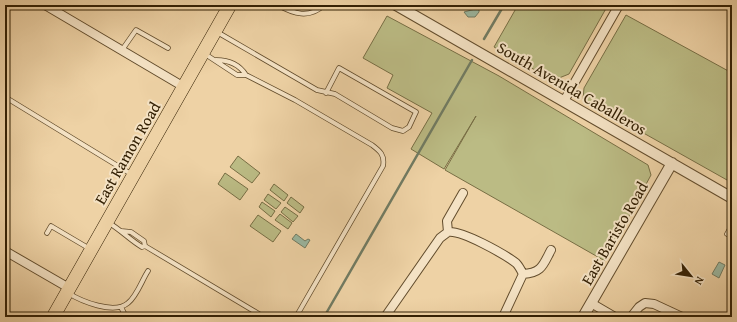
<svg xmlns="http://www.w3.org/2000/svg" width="737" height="322" viewBox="0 0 737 322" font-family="'Gentium Book Plus',serif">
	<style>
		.green { fill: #bbbb84; stroke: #776e44 }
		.water { fill: #9bb8a1; stroke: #717b62 }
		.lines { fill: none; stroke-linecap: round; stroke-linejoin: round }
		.stream { stroke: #717b62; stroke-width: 2.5 }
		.service-casing { stroke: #624c2c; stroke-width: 5.5 }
		.minor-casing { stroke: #624c2c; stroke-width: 10 }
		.tertiary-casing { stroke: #624c2c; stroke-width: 12 }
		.primary-casing { stroke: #332004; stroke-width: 14 }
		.service { stroke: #f4e2c4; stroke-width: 4 }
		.minor { stroke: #f4e2c4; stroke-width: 8 }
		.tertiary { stroke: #f4e2c4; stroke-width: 10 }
		.primary { stroke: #eed2a5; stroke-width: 13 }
		.labels { text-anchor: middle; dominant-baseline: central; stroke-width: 4; stroke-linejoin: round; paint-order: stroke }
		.street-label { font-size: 16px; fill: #332004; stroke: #f4e2c4 }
	</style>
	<rect width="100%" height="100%" fill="#eed2a5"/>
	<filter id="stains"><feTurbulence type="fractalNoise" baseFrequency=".005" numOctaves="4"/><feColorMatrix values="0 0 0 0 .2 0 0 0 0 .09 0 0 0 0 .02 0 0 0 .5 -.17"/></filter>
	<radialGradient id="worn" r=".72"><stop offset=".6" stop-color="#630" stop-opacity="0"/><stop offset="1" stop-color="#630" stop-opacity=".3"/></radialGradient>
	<path class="green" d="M518,5h90l-39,69 -10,4 -15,-3 -50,-28z
		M626,15l106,58v98l-5,9 -144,-81 1,-11z
		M387,16l112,60 149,89 3,10 -46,86 -160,-91 31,-54 -32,53 -33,-20 21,-36 -45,-25 6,-13 -30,-17z
		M238,156l22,17 -8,10 -22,-16z
		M225,173l23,16 -8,11 -22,-16z
		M274,184l14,11 -4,6 -14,-11z
		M268,194l13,9 -5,6 -12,-9z
		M291,197l13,10 -4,6 -13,-10z
		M262,202l13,9 -4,6 -12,-10z
		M285,207l13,9 -5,6 -12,-10z
		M280,214l12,9 -4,6 -13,-9z
		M258,215l23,16 -8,11 -23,-16z"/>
	<path class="water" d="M479,8v4l-4,5h-7l-4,-5z
		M296,234l9,7 3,-2 2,1 -5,8 -13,-9z
		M719,262l6,3 -6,13 -7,-4z"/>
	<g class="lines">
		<path class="stream" d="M484,39l20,-34
			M324,317l148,-257"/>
		<defs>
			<path id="service" d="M278,5c16,9 31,14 46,0
				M362,5l3,2 8,-2
				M217,32l100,58 18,4 57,34 11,3 6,-4 7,-15 -77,-44 -13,25
				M122,50l14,-20 32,18
				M205,54l32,21h9
				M216,60c13,0 23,4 30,15l49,25 77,45c8,6 13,10 11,21l-87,151
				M5,97l126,77
				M109,223c12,7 21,17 33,24l3,-1 119,71
				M732,225l-5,9 5,3
				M121,231l10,1 13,9 1,5
				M47,233l4,-7 39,23
				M68,293c13,8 46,22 60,10 9,-7 14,-23 20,-32
				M121,307l5,10"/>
			<path id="minor" d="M45,5l139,82
				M564,101l55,-96
				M448,232c14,-2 56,22 68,31 3,3 5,7 7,11
				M448,232l-1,-11 16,-28
				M5,251l64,37
				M523,274c19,-1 20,-9 28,-24
				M591,303l24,14
				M385,317l55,-79 8,-6
				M503,317l20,-43
				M631,317l8,-10 6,-4 9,1 28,13"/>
			<path id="tertiary" d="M396,5l336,193
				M583,317l89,-154"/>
			<path id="primary" d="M53,317l177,-312"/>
		</defs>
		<use href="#service" class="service-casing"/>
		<use href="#minor" class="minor-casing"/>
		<use href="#tertiary" class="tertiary-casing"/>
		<use href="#primary" class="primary-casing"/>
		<use href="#service" class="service"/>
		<use href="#minor" class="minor"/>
		<use href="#tertiary" class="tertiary"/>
		<use href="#primary" class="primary"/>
	</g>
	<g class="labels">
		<g class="street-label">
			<text transform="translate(572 88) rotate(30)">South Avenida Caballeros</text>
			<text transform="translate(127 153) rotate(-60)">East Ramon Road</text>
			<text transform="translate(614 233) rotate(-60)">East Baristo Road</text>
		</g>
	</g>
	<rect width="737" height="322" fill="none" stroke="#eed2a5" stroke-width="20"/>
	<rect x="6" y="6" width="725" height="310" fill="none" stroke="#332004" stroke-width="2"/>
	<rect x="10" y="10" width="717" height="302" fill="none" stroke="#332004"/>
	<g transform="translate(691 276) rotate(120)" stroke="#f4e2c4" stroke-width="3" paint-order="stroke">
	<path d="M0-3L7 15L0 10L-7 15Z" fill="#332004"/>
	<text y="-6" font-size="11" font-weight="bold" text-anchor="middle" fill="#332004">N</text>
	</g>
	<rect width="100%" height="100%" filter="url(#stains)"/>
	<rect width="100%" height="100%" fill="url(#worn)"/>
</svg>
